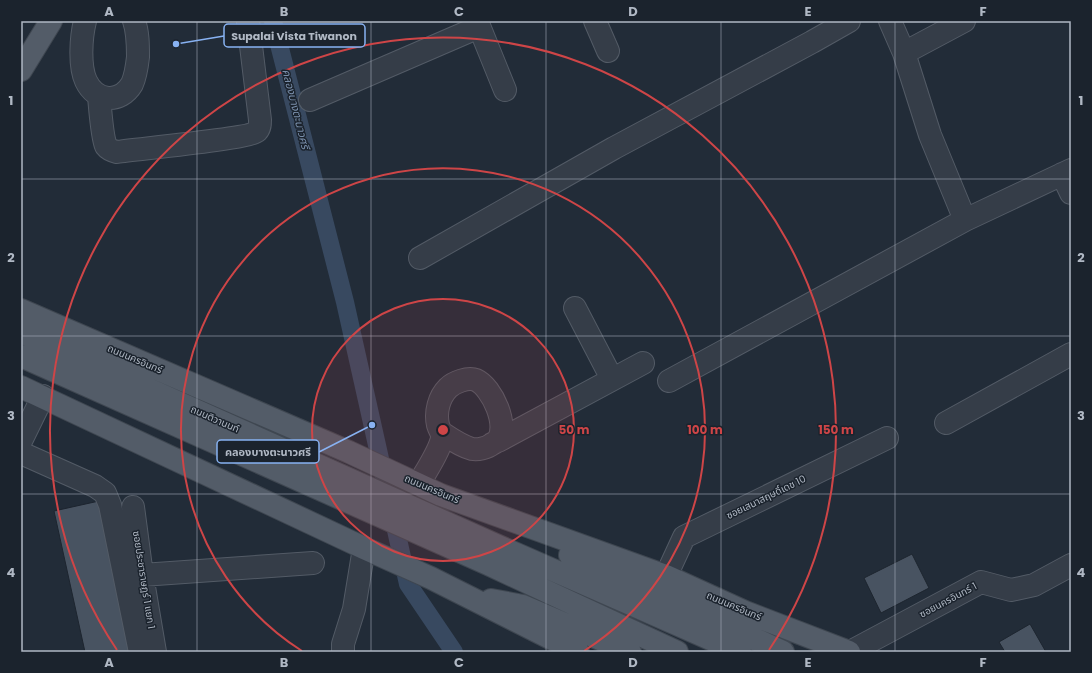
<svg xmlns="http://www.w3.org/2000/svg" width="1092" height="673" viewBox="0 0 1092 673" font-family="Poppins,'Noto Sans Thai',sans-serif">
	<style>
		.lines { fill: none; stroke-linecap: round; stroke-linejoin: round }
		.canal { stroke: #384960; stroke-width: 18 }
		.building { fill: #485361; stroke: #1d252f }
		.minor-casing { stroke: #535b66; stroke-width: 24 }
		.major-casing { stroke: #3f4751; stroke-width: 24 }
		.minor { stroke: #353d48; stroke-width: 22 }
		.major { stroke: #535c68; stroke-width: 22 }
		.grid { fill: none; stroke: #b0b8c4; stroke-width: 1; stroke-opacity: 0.55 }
		.ring { fill: none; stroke: #ce4547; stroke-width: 2 }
		.labels { text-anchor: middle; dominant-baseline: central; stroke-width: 3; stroke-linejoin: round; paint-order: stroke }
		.street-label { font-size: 10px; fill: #b0b8c4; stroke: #1b232d }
		.water-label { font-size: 11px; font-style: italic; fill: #7a8fab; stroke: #1b232d }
		.centre { fill: #ce4547; stroke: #1b232d; stroke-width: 2 }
		.ring-label { font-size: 12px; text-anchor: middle; font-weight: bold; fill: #ce4547; stroke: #1b232d; stroke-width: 3; stroke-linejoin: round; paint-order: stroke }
		.leader { fill: none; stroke: #88b2f2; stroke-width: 1.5 }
		.callout-dot { fill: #88b2f2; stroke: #1b232d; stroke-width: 1.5 }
		.callout { fill: #1b232d; stroke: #88b2f2; stroke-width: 1.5 }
		.callout-label { font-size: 11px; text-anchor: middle; font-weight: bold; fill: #b0b8c4 }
		.neatline { fill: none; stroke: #b0b8c4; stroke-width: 1.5 }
		.grid-label { font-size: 13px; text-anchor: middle; font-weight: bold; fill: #b0b8c4 }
	</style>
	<rect width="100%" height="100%" fill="#222c38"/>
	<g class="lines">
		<path class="canal" d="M273,21l72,281 63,282 46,68"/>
	</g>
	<path class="building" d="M99,501l33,151h-47l-31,-141z
		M912,554l17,34 -48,25 -17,-35z
		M1030,624l16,28h-41l-6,-10z"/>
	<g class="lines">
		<defs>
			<path id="minor" d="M85,21c-4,16 -6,45 1,60 10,21 34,23 46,3 4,-9 5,-18 6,-27 0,-12 0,-25 -4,-36
				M477,21l28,69
				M595,21l13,30
				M890,21l14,32 26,82 35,85
				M904,53l60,-32
				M99,96c1,11 3,41 7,50 3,4 7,5 11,6 19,-3 132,-13 140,-21 3,-3 3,-7 3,-11l-12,-99
				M310,100l169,-73
				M1062,174l9,19
				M420,258l194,-110 198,-106 37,-21
				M575,308l37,71
				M669,381l296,-161 106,-50
				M946,423l125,-69
				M21,441l22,-45
				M498,441l145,-78
				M21,453l74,33 10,7 5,12 30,147
				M418,485c7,-12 19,-30 23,-43 3,-8 -1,-10 -3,-17 -3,-13 1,-28 10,-37 6,-6 20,-11 28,-8 16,7 34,47 21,61 -1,1 -3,2 -5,3 -5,4 -14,6 -20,5 -11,-3 -21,-10 -30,-16
				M133,507l9,68 13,77
				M142,575l171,-12
				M666,576l18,-39 203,-99
				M343,652v-8l11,-35 10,-61
				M850,652l131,-70 30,8 23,-5 37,-20"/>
			<path id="major" d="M21,70l30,-49
				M21,310l328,142 92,43 225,81 79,36 104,40
				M21,332l475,213 244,107
				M21,356l467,208 189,88
				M21,387l343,161 67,30 147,74
				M570,555l213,97
				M491,600l32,6 107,46"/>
		</defs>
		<use href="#minor" class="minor-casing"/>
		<use href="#major" class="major-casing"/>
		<use href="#minor" class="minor"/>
		<use href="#major" class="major"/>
	</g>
	<path class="grid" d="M197,21v631M371,21v631M546,21v631M721,21v631M895,21v631M21,179h1050M21,336h1050M21,494h1050"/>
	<circle cx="443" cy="430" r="131" fill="#ce4547" fill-opacity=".12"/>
	<g class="ring">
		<circle cx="443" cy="430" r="131"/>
		<path d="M302 651A262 262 0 1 1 584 651"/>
		<path d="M117 650A393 393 0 1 1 769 650"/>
	</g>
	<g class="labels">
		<g class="street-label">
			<text transform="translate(135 359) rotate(23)">ถนนนครอินทร์</text>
			<text transform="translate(215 419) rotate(24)">ถนนติวานนท์</text>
			<text transform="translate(432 489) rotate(23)">ถนนนครอินทร์</text>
			<text transform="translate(766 497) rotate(-26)">ซอยเสนาสฤษดิ์เดช 10</text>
			<text transform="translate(144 580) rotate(81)">ซอยประชาราษฎร์ 1 แยก 1</text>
			<text transform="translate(948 600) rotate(-28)">ซอยนครอินทร์ 1</text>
			<text transform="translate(734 606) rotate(23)">ถนนนครอินทร์</text>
		</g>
		<g class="water-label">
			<text transform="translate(296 109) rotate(76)">คลองบางตะนาวศรี</text>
		</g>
	</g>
	<circle cx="443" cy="430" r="6" class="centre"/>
	<g class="ring-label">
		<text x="574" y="434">50 m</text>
		<text x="705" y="434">100 m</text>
		<text x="836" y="434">150 m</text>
	</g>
	<path class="leader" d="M176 44L224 36M372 425L319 452"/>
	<g class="callout-dot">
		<circle cx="176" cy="44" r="4"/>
		<circle cx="372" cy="425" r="4"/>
	</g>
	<g class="callout">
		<rect x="224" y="24" width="141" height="23" rx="4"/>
		<rect x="217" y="440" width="102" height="23" rx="4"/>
	</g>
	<g class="callout-label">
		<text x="294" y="40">Supalai Vista Tiwanon</text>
		<text x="268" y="456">คลองบางตะนาวศรี</text>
	</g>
	<rect width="1092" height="673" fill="none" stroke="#1b232d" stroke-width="44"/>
	<rect x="22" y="22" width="1048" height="629" class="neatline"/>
	<g class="grid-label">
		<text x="109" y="16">A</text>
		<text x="284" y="16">B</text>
		<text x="459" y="16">C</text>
		<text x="633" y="16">D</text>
		<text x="808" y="16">E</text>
		<text x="983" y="16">F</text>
		<text x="11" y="105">1</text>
		<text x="1081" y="105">1</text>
		<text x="11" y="262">2</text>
		<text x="1081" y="262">2</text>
		<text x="11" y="420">3</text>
		<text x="1081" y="420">3</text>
		<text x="11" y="577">4</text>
		<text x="1081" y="577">4</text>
		<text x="109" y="667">A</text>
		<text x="284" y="667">B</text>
		<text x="459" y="667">C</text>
		<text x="633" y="667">D</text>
		<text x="808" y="667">E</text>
		<text x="983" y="667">F</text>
	</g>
</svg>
